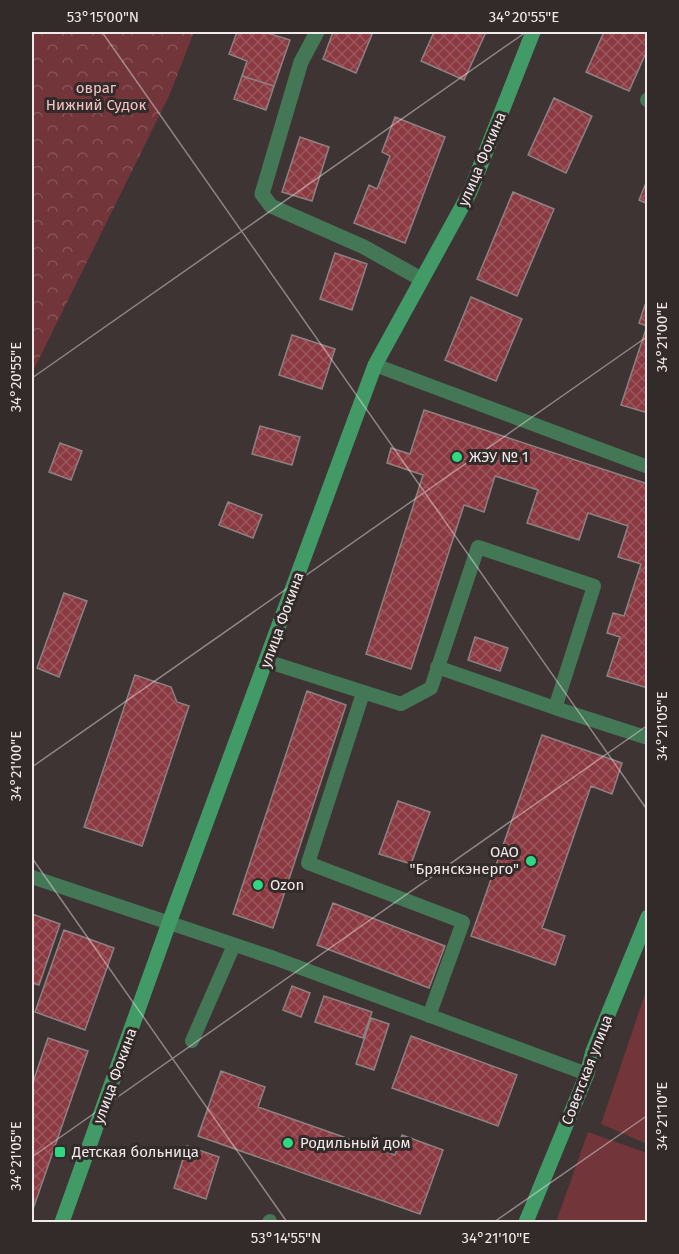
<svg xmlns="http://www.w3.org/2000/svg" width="679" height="1254" viewBox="0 0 679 1254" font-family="'Fira Sans',sans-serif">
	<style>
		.forest { fill: url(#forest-crowns) }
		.park { fill: #71353a }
		.building { fill: url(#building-cross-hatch); stroke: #8d8181; stroke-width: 1.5 }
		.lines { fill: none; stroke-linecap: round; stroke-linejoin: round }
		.lane { stroke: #437756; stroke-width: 14 }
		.street { stroke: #437756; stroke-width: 15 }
		.secondary { stroke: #429b67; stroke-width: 15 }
		.ticks { fill: none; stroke: #f0e9e9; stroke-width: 1.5; stroke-opacity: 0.45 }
		.poi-dot { fill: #2fd883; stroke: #332a2a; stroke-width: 2 }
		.labels { text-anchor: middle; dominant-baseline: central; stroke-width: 6; stroke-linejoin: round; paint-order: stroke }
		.park-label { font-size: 15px; fill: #f2c1c3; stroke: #332a2a }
		.street-label { font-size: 15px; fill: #f0e9e9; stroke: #332a2a }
		.poi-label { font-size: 15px; fill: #f0e9e9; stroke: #332a2a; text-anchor: start }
		.neatline { fill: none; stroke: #f0e9e9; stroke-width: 2 }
		.ticks-label { font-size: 15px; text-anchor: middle; fill: #f0e9e9 }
	</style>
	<defs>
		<pattern id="forest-crowns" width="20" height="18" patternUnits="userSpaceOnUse" patternTransform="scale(1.5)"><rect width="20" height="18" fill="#71353a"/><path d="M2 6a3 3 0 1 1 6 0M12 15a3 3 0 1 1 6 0" fill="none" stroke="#865256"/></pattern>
		<pattern id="building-cross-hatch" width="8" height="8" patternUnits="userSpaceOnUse" patternTransform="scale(1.5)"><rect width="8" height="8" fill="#8b3a42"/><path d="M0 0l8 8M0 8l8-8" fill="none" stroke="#9c565d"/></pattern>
	</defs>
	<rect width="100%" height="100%" fill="#3e3434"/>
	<path class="forest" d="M32,32h162l-25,64 -137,277z"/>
	<path class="park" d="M647,988v156l-46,-20z
		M588,1132l59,21v69h-91z"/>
	<path class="building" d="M237,32h14l5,1v-1h8l26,8 -16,46 -32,-10 5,-15 -18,-7z
		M333,32h40l-17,41 -33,-14z
		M434,32h52l-22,48 -43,-19z
		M604,32h44v16l-19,43 -43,-19z
		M242,76l32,10 -8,24 -32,-11z
		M554,98l38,18 -26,57 -38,-18z
		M395,117l50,20 -40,106 -51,-20 15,-38 8,4 13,-33 -8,-4z
		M300,137l29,10 -17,54 -30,-9z
		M648,178v26l-9,-4z
		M513,192l41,17 -37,87 -40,-17z
		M335,253l32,11 -15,46 -32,-11z
		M471,297l51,22 -26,62 -51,-21z
		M645,305l3,1v107l-27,-8 26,-79 -8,-3z
		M292,335l43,14 -13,40 -43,-14z
		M424,410l224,74v204l-41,-12 13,-39 -13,-4 6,-20 11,3 17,-52 -23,-7 10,-31 -40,-13 -9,27 -52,-17 11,-33 -43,-14 -11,36 -20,-7 -53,164 -45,-15 57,-179 -36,-12 4,-15 19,6z
		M260,426l40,11 -8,28 -40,-11z
		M60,443l22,8 -11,29 -22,-8z
		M228,502l34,13 -9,23 -34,-13z
		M64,593l23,8 -28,76 -22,-9z
		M475,637l33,11 -8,23 -32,-11z
		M135,675l36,12 6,15 12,4 -47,140 -58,-19z
		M307,691l39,14 -73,223 -40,-14z
		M542,735l80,28 -10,31 -21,-8 -49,142 23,8 -10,29 -84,-29z
		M398,801l32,11 -19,52 -32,-10z
		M333,903l112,43 -16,42 -112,-43z
		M32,914l28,10 -21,61 -7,-2z
		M64,930l50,18 -29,82 -50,-18z
		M292,986l18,7 -9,24 -18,-7z
		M324,996l48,16 -9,26 -48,-16z
		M371,1018l18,6 -15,46 -18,-6z
		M411,1036l106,39 -19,51 -106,-38z
		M48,1038l40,13 -56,161v-127z
		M221,1071l44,16 -7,20 137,48 7,-20 41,15 -23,64 -222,-78z
		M187,1146l32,11 -13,42 -32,-11z"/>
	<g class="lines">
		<path class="lane" d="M647,100l1,-1
			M375,365l273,102
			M266,661l135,43 30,-16 47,-141 116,39 -39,122 93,30
			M437,667l118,41
			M363,693l-55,170 155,59 -34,94
			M32,877l242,81 313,116
			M192,1041l42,-96
			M269,1222l1,-1"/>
		<path class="street" d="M317,32l-16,30 -39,132 9,12 93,41 57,32"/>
		<path class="secondary" d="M62,1222l107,-299 206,-558 95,-173 63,-160
			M526,1222l61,-148 6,-23 55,-134"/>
	</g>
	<path class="ticks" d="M102,32l546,779M32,378l494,-346M32,767l616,-431M32,858l255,364M32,1157l616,-432M494,1222l154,-107"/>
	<g class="poi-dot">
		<circle cx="457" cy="457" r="6"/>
		<circle cx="531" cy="861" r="6"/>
		<circle cx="258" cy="885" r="6"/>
		<circle cx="288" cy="1143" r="6"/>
		<rect x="54" y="1146" width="12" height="12" rx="3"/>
	</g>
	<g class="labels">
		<g class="park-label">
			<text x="96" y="88">овраг<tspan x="96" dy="17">Нижний Судок</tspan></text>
		</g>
		<g class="street-label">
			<text transform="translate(482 159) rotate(-67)">улица Фокина</text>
			<text transform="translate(282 620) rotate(-70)">улица Фокина</text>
			<text transform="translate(587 1070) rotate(-69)">Советская улица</text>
			<text transform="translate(115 1076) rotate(-70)">улица Фокина</text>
		</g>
		<g class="poi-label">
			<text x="469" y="457">ЖЭУ № 1</text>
			<text x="519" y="852" text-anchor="end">ОАО<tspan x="519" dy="17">"Брянскэнерго"</tspan></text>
			<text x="270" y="885">Ozon</text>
			<text x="300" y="1143">Родильный дом</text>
			<text x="72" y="1152">Детская больница</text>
		</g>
	</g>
	<rect width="679" height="1254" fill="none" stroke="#332a2a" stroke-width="66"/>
	<rect x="33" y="33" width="613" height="1188" class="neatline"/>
	<g class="ticks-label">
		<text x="103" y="22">53°15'00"N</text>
		<text x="524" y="22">34°20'55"E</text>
		<text transform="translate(662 337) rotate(-90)" y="5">34°21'00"E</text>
		<text transform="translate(16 377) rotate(-90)" y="5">34°20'55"E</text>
		<text transform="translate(662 726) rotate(-90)" y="5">34°21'05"E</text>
		<text transform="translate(16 766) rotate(-90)" y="5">34°21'00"E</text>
		<text transform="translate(662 1116) rotate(-90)" y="5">34°21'10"E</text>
		<text transform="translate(16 1156) rotate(-90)" y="5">34°21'05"E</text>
		<text x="286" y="1243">53°14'55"N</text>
		<text x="496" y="1243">34°21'10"E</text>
	</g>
</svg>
